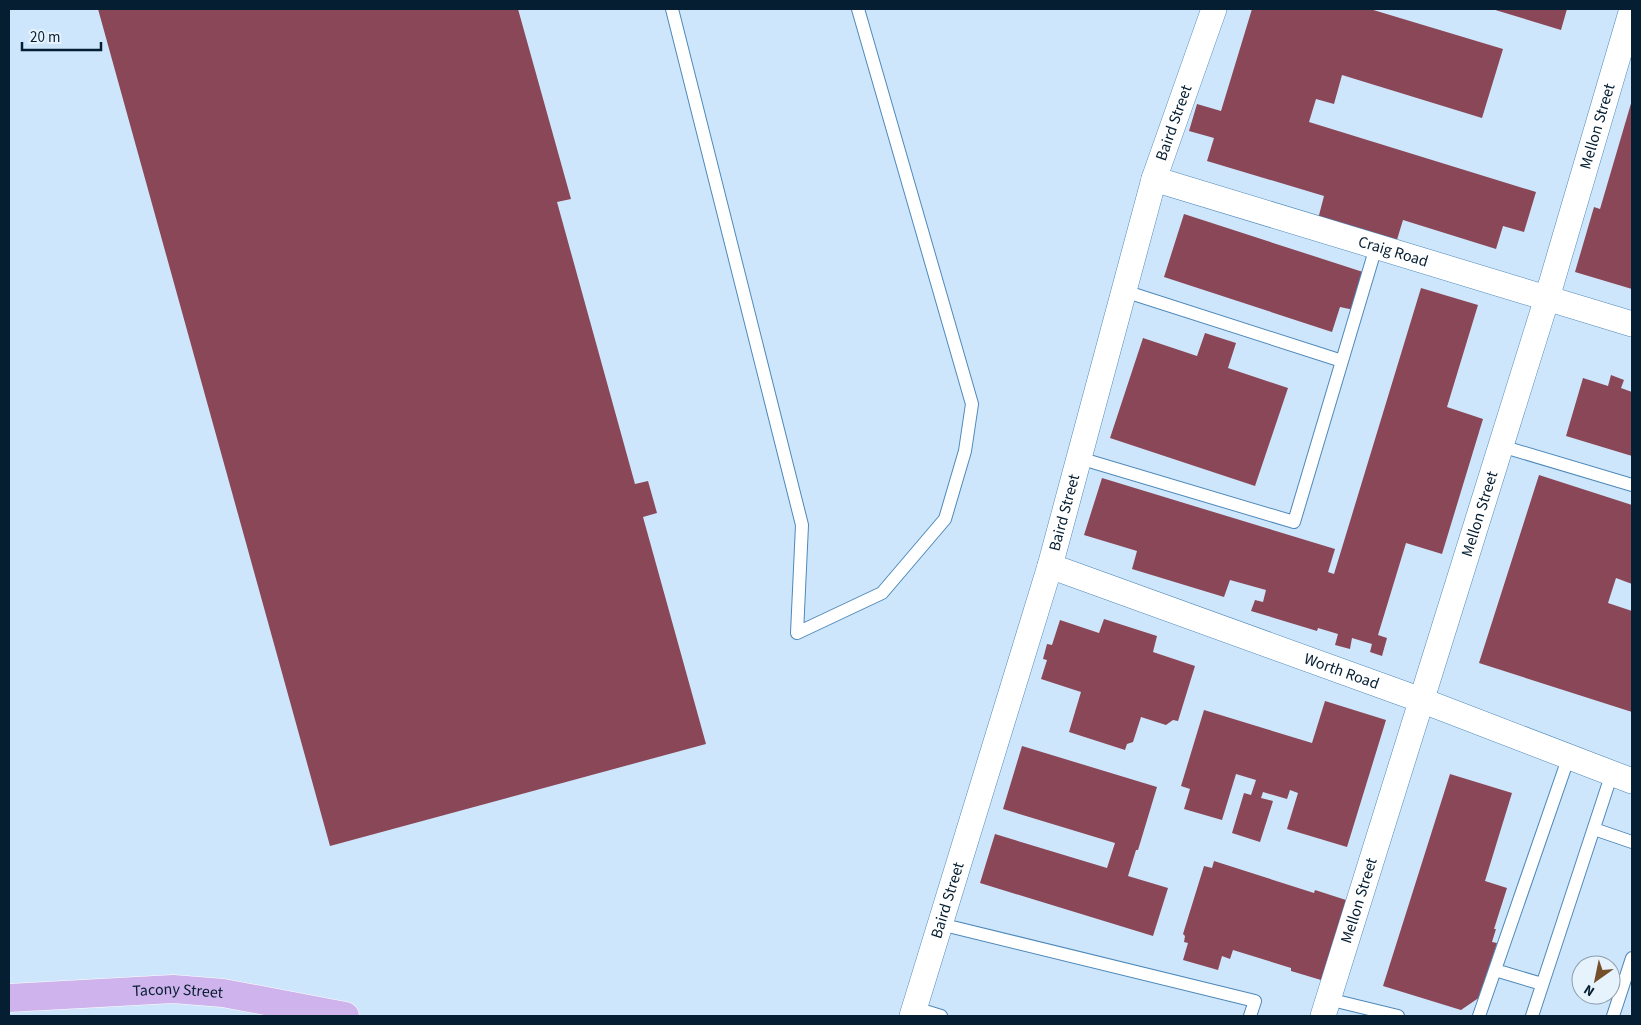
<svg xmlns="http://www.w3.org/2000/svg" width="1641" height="1025" viewBox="0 0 1641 1025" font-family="'Source Sans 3',sans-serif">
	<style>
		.building { fill: #8a4757 }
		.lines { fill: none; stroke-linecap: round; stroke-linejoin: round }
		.lane-casing { stroke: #4e89ba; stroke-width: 14 }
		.street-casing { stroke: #4e89ba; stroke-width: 26 }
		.primary-casing { stroke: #fff; stroke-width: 29 }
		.lane { stroke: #fff; stroke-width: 12 }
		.street { stroke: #fff; stroke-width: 25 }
		.primary { stroke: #cfb3ec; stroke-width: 28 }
		.labels { text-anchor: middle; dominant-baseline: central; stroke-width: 5; stroke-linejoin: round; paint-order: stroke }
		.street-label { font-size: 16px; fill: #051e31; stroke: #e6f2fc }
	</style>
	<rect width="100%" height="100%" fill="#cee6fb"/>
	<path class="building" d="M98,9h420l53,190 -14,3 78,282 13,-3 9,32 -14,4 63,227 -376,102z
		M1252,9h118l133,40 -21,69 -140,-43 -8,29 -18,-5 -7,23 227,70 -12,40 -21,-6 -7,23 -93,-29 -7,23 -78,-24 6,-23 -117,-35 7,-23 -25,-7 8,-27 24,7z
		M1492,9h75l-6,21z
		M1632,100v189l-57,-17 19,-65 6,2z
		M1184,214l182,59 -12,37 -14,-3 -8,25 -168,-55z
		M1421,288l57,17 -31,102 36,12 -41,135 -36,-11 -28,92 9,3 -5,18 -12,-4 2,-8 -20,-6 -2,11 -15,-4 3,-11 -20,-6 -1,3 -66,-20 4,-11 8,2 3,-12 -36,-10 -6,17 -92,-28 5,-18 -53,-16 18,-57 233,71 -7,23 6,2z
		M1205,333l31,10 -8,25 60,20 -33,98 -145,-48 33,-100 54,18z
		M1611,375l13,5 -3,8 11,4v64l-66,-20 17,-58 25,8z
		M1539,475l93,30v79l-16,-6 -8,25 24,8v101l-153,-49z
		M1104,619l53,17 -4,16 42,14 -17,55 -5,-1 -7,5 -25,-8 -8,25 -6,2 -2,6 -56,-18 12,-40 -40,-13 6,-19 -4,-1 4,-15 5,1 8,-25 39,13z
		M1325,701l61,19 -39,127 -60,-18 11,-36 -8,-3 -3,9 -24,-7 -2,6 12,3 -13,41 -28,-9 12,-40 7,2 5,-15 -20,-6 -14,46 -38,-11 6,-20 -9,-3 23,-76 108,33z
		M1022,746l135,41 -19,63h-2l-8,26 40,12 -15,48 -173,-53 15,-49 112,34 8,-25 -112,-34z
		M1450,774l62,19 -27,88 22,7 -13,41h2l-4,13 5,1 -17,54 -19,13 -78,-24z
		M1214,861l100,32 1,-3 31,10 -25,80 -30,-9v-3l-58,-18 -3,9 -8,-3 -4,14 -35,-10 5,-17 -4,-1 1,-6 -2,-2 21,-68 8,2z"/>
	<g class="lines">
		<defs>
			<path id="lane" d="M672,9l130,516 -5,108 85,-40 63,-74 20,-68 7,-47 -114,-395
				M1124,291l218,70
				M1501,446l131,39
				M1079,458l215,64 82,-275
				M1594,829l38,13
				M940,924l315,77 -5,15
				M1495,970l47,14
				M1328,999l70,17
				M915,1008l26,8
				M1479,1016l90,-260
				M1532,1016l80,-243
				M1613,1016l19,-58"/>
			<g id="street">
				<path id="s1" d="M1154,179l478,145"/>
				<path id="s2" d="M1050,566l371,134 211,81"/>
				<path id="s3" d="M912,1016l138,-450 104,-387 60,-170"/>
				<path id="s4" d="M1323,1016l224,-718 85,-289"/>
			</g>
			<g id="primary">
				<path id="s5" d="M9,998l164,-9 50,4 122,23"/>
			</g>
		</defs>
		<use href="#lane" class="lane-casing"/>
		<use href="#street" class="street-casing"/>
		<use href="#primary" class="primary-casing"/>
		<use href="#lane" class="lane"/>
		<use href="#street" class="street"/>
		<use href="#primary" class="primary"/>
	</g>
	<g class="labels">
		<g class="street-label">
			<text stroke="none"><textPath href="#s3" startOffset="931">Baird Street</textPath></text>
			<text stroke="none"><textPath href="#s4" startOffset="931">Mellon Street</textPath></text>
			<text stroke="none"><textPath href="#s1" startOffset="250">Craig Road</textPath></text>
			<text stroke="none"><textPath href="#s3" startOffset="526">Baird Street</textPath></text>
			<text stroke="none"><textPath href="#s4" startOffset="526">Mellon Street</textPath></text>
			<text stroke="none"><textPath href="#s2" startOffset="310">Worth Road</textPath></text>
			<text stroke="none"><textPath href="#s4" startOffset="121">Mellon Street</textPath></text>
			<text stroke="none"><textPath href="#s3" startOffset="121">Baird Street</textPath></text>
			<text stroke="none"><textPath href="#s5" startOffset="169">Tacony Street</textPath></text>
		</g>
	</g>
	<rect width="1641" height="1025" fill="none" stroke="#051e31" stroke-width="20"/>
	<g transform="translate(1596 980) rotate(213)"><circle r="24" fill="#e6f2fc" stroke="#8c9dab"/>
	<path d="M0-4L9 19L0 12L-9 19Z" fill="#744f2a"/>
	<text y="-8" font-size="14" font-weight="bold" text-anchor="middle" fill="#051e31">N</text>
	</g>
	<path d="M22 42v8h79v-8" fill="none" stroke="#051e31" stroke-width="2.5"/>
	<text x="30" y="42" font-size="15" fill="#051e31" stroke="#e6f2fc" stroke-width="4" paint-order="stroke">20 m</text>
</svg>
